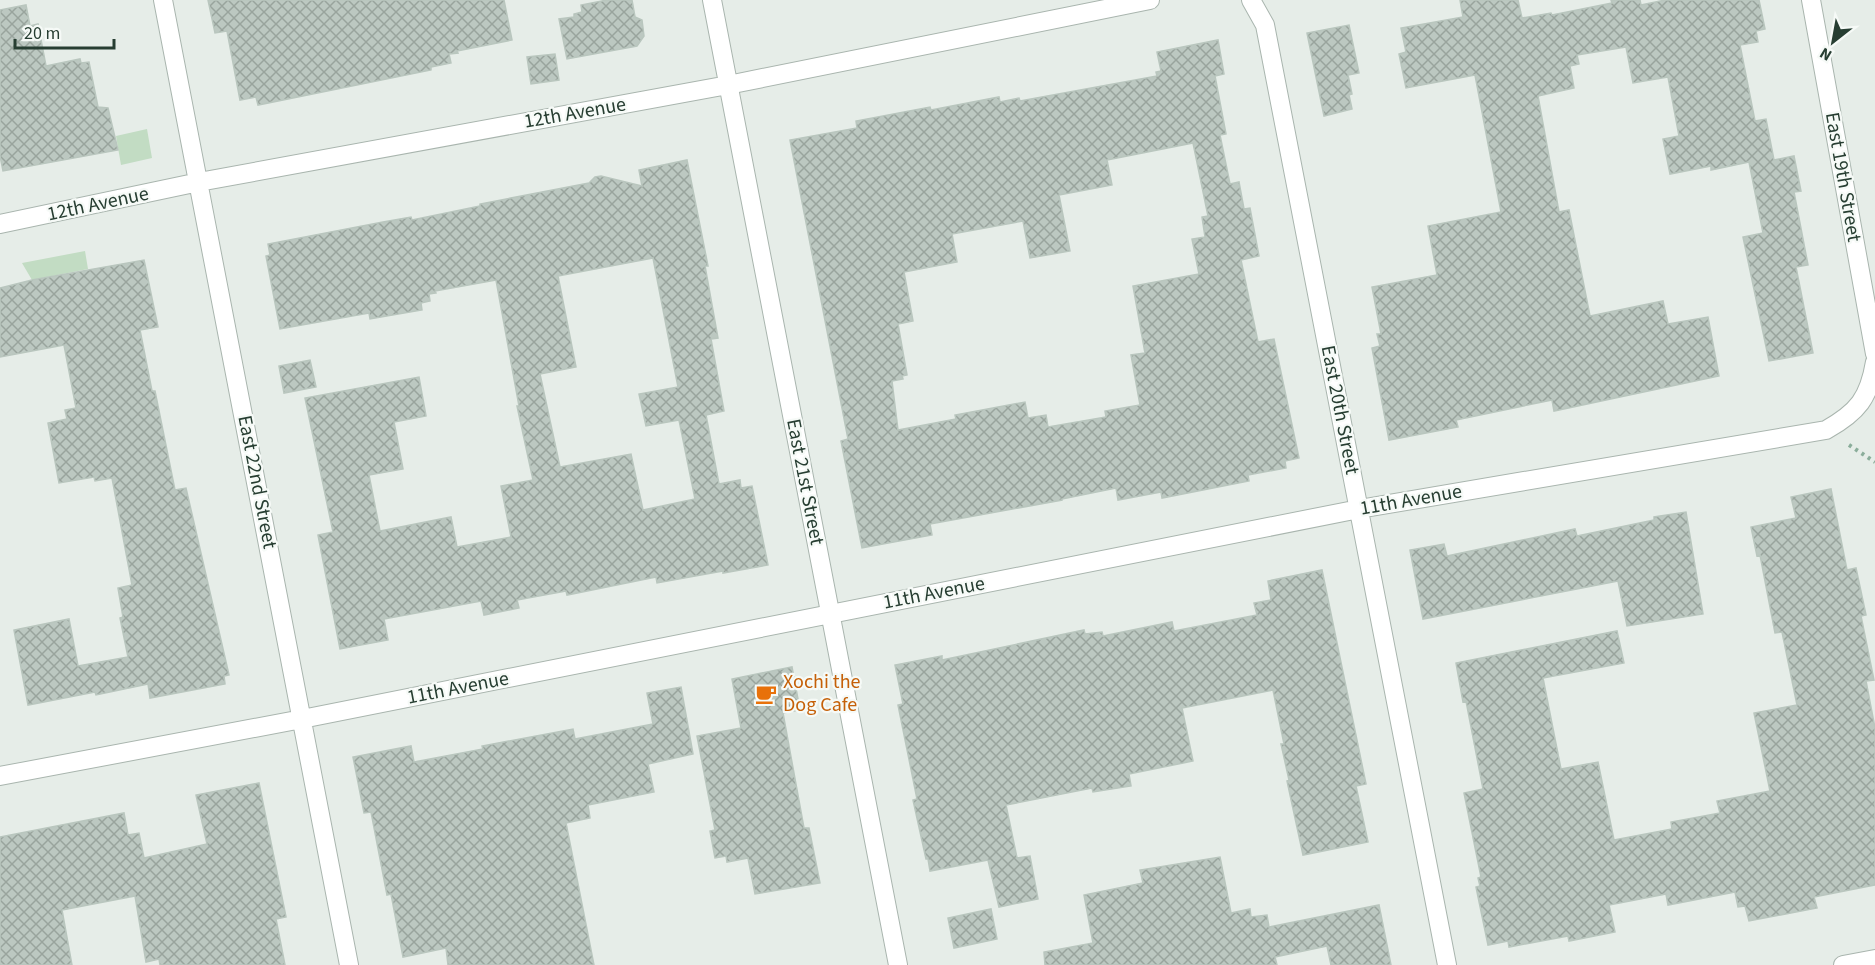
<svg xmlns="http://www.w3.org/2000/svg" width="1875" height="965" viewBox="0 0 1875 965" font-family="'Source Sans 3',sans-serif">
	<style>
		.green { fill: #c2dcc3 }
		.building { fill: url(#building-cross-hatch); stroke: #b9c6be; stroke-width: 1.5; fill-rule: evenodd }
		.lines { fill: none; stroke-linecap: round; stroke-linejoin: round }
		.minor-casing { stroke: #a9b5ae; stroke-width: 20 }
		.path { stroke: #8aad9a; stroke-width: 4; stroke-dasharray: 3 4.5; stroke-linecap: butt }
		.minor { stroke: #fff; stroke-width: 18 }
		.labels { text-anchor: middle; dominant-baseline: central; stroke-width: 4.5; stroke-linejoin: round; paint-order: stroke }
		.street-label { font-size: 20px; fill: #273e32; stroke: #f6faf7 }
		.food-label { font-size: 20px; fill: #c56008; stroke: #f6faf7; text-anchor: start }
	</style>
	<defs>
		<pattern id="building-cross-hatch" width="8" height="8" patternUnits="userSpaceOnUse" patternTransform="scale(1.5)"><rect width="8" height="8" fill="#bcc8c1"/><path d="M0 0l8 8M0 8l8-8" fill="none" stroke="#99a49d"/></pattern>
	</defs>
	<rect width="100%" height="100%" fill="#e6ede8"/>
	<path class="green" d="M147,129l5,29 -31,7 -5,-29z
		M85,251l3,18 -56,11 -10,-17z"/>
	<path class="building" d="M208,0h296l8,40 -55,11 1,2 -9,1 2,9 -20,4v3l-173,35 -2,-8 -16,3 -13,-69 -12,2z
		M607,0h25l3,17 7,3 2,16 -7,10 -70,13 -8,-40 15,-2v-3l8,-2 -1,-7z
		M1460,0h58l4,18 29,-5 1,2 60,-12 -1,-3h29l1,5 24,-5h94l6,29 -9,2 2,11 -18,3 15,76 11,-2 8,41 20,-4 7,35 -7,1 14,73 -12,2 17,86 -44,8 -26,-124 20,-4 -14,-71 -38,8v-4l-41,8 -7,-35 16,-3 -11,-59 -35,6 -7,-36 -49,8 2,9 -9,2 4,22 -36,8 21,116 10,-2 21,106 73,-15 5,23 40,-7 11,59 -165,35 -2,-11 -96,20 2,7 -69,13 -17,-92 8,-2 -3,-12h4l-9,-47 65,-12 -9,-49 73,-14 -26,-137 -69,13 -7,-34 7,-2 -5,-24 62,-11z
		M26,5l4,21 8,-2 8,42 34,-7 1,4 8,-1 9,45 10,1 10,42 -115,21 -3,-15v-146z
		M1349,25l10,48 -11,2 4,19 -3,1 3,14 -28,7 -17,-83z
		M1218,40l6,34 -9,2 11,58 -6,1 10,49 9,-2 5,27 6,-1 9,48 -18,4 17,82 16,-3 25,119 -14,3 1,7 -38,7 1,6 -87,17 -1,-6 -43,8 -2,-12 -54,11v1l-132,24 2,11 -70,13 -21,-107 7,-2 -58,-299 67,-12 -1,-7 74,-14 1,3 68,-13 1,5 19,-4 1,3 137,-25 -1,-4 5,-1 -4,-19zM1193,143l15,73 -6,1 3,20 -13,2 7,35 -66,12 12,67 -14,2 9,50 -35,6 1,6 -58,10 -2,-12 -18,3 -3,-16 -70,13 1,4 -58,11 -6,-49 11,-2 -1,-3 5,-1 -9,-51 15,-3 -9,-49 53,-10 -5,-28 71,-13 7,37 40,-7 -11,-56 53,-10 -5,-25z
		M555,54l4,26 -28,4 -4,-27z
		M687,160l21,106h-3l13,72 -7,1 13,72 -18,4 13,69 21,-4 1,8 11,-2 16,79 -45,8v-2l-66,12 -1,-6 -89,18 -1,-4 -49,9 2,8 -35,7 -3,-14 -97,18 4,21 -48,9 -22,-114 15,-3 -28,-134 114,-21 7,39 -32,6 9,47 -34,6 11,56 71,-14 6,30 54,-10 -10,-51 32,-6 -16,-74h2l-23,-126 -61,11 1,2 -7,1 1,7 -9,2 1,7 -52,9 -1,-6 -89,16 -14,-73 4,-1 -2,-11 115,-22 28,-5 1,3 68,-14v-2l109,-21 6,-6 6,-1 41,10 -3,-16zM653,258l25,129 -39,7 7,32 33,-6 16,79 -52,11 -12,-56 -71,13 -20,-93 36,-7 -18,-91z
		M144,260l14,67 -18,3 12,61h3l20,99 11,-2 43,187 -5,1 1,8 -75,14 -2,-14 -52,11 -1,-3 -67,13 -14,-75 55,-11 9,47 50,-9 -8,-39 3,-1 -5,-29 14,-3 -20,-107 -17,3 -1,-4 -35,6 -11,-60 19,-4 -2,-9 11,-2 -12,-63 -64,12v-69l32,-8z
		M310,360l6,27 -32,6 -5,-27z
		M1831,489l16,81 9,-2 10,47 -5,1 13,64 -8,1 9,47v157l-61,12 3,11 -68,13 -4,-15 -7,1 -3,-15 -67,13 -2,-11 -57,11 6,27 -46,9 -1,-5 -59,11 -1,-6 -20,4 -12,-58 4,-1 -2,-8 3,-1 -17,-84 19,-4 -17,-88 -3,1 -7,-39 161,-32 7,32 -81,15 18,91 37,-7 16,78 58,-11 -1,-7 49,-9 -3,-12 53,-10 -16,-78 43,-8 -15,-73 -7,1 -15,-78 -3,1 -6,-29 45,-9 -5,-21z
		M1686,512l17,102 -76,12 -9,-45 -195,38 -13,-69 34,-6 3,12 128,-27 2,7 77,-16v-3z
		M1322,570l44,214 -10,2 12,56 -65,13 -16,-74 2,-1 -8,-36h3l-11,-54 -91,18 11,53 -64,13 2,12 -38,6 -1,-4 -86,17 11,53 13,-2 8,43 -39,8 -11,-47 -58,11 -2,-12h-2l-13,-59 4,-1 -19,-94 5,-1 -8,-39 47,-9v4l142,-30 1,4 17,-2 1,4 69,-14 2,9 83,-16 -3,-12 17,-3 -3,-19z
		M792,667l8,43 -17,3 21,115h5l11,55 -65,11 -7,-36 -21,4 -1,-6 -11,2 -5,-27 5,-1 -18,-94 44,-8 -9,-49z
		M681,687l12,67 -45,10 6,28 -66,13 2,13 -24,5 28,142h-146l-2,-17 -43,9 -12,-63 -4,1 -16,-83 -7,1 -11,-56 58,-11 3,16 69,-13 -1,-3 91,-17 2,10 78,-15 -6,-31z
		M259,783l27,134 -10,2 9,46h-125l-1,-6 -13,3 -11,-66 -73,14 10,55h-72v-128l124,-24 4,22 11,-2 5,25 63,-14 -11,-49z
		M1220,857l11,56 19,-4 1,8 16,-2 2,12 110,-22 12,60h-60l-4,-19 -52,11 2,8h-232l-1,-13 49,-9 -9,-48 59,-12 -3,-13z
		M991,909l6,30 -43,9 -6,-30z"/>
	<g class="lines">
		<defs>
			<path id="minor" d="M163,0l186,965
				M712,0l186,965
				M1251,0l14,25 182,940
				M1811,0l64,354
				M0,224l199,-42 529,-97 422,-85
				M0,776l302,-57 1057,-210 467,-79c32,-18 43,-32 49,-68
				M1843,965l32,-6"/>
		</defs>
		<use href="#minor" class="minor-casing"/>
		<path class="path" d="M1849,445l26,17"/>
		<use href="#minor" class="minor"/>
	</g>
	<defs>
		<symbol id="cafe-bare" viewBox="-9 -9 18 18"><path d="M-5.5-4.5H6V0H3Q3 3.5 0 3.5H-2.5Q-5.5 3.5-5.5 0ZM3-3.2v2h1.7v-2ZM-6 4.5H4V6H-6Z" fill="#e8710a" stroke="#f6faf7" stroke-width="2.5" paint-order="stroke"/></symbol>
	</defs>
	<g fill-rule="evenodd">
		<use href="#cafe-bare" x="751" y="679" width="30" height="30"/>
	</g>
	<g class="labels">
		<g class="street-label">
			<text transform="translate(575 113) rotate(-10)">12th Avenue</text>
			<text transform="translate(1843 177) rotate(80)">East 19th Street</text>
			<text transform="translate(98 204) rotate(-12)">12th Avenue</text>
			<text transform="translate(1340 410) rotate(79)">East 20th Street</text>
			<text transform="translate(257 482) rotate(79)">East 22nd Street</text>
			<text transform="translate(805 482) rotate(79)">East 21st Street</text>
			<text transform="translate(1411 500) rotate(-10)">11th Avenue</text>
			<text transform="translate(934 593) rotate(-11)">11th Avenue</text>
			<text transform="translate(458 688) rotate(-11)">11th Avenue</text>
		</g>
		<g class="food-label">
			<text x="783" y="682">Xochi the<tspan x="783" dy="23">Dog Cafe</tspan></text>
		</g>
	</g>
	<g transform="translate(1833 42) rotate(211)" stroke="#f6faf7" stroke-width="4.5" paint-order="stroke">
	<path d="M0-4.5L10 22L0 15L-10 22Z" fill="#273e32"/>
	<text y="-9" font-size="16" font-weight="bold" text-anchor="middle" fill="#273e32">N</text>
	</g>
	<path d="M15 39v9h99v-9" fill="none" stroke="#273e32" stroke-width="3"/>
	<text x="24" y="39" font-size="18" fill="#273e32" stroke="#f6faf7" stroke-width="4.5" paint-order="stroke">20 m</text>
</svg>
